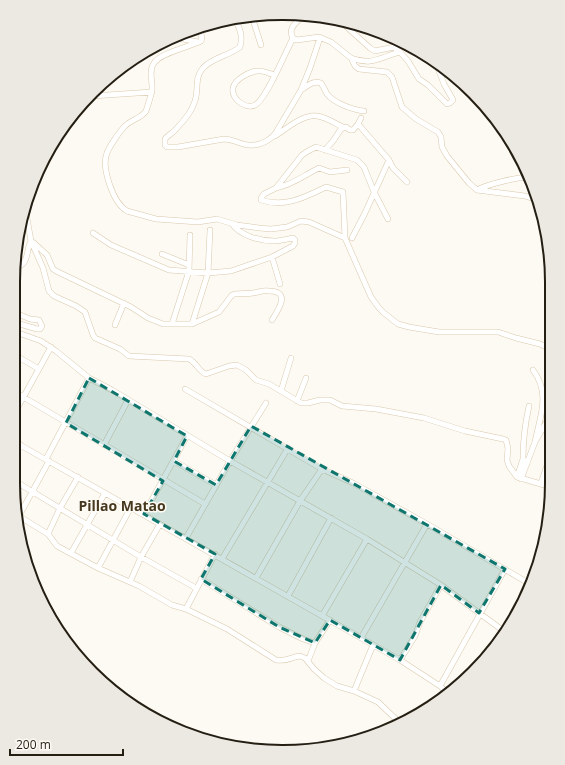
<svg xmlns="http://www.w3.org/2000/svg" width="565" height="765" viewBox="0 0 565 765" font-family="'Open Sans',sans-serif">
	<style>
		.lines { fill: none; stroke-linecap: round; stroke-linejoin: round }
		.minor-casing { stroke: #d9c8ab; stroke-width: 6 }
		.minor { stroke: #fff; stroke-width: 5 }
		.marked { fill: #0f766e; fill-opacity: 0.2; stroke: #0f766e; stroke-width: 3; stroke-dasharray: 8 5; stroke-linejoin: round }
		.labels { text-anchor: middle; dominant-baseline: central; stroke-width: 3; stroke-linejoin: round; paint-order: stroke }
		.neighbourhood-label { font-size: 14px; font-weight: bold; fill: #46381f; stroke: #fdfaf4 }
		.rim { fill: none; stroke: #241e13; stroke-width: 2 }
	</style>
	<rect width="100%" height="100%" fill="#fdfaf4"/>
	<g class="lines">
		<defs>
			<path id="minor" d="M256,15l-2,5v3l7,22
				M304,15c-7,7 -17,13 -11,23l4,2 22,-3 12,5 20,16 4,8 4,3 28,3 5,5 10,30 14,12 22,13 3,5 1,10 5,9 22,27 8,7
				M234,19c6,7 9,18 6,28 -11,9 -27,10 -37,21 -9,10 -4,21 -8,33 -3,10 -11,20 -19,28 -3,4 -8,6 -11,10v6l2,2h11l46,-8c6,0 10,2 16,4 13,5 26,1 35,-9l26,-44 9,-22 10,-30
				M339,20l31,28 5,3 19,-4 6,5
				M196,28c5,4 7,8 5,13 -12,6 -41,12 -47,22 -6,8 -1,19 -2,27 -1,6 -4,15 -6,21 -4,7 -16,9 -22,16 -4,4 -15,20 -17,26 -6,14 6,50 20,58l29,8 42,3 19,-3 20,6 22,3 12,1 16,-2 14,-6 8,1 36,16
				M173,37l25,5
				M351,58c22,8 29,-1 49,-6l8,9 11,18 9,6 19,19 3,-1 3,-3 -9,-16 -8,-21
				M275,75c-5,-1 -12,-5 -18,-4 -8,1 -22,8 -24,17 -1,5 2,10 5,13 5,4 12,7 17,4 11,-5 31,-54 38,-67
				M301,90c7,-4 12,-10 20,-7 2,3 4,7 6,11 7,9 26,16 37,17
				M92,96l60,-4
				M361,118l-3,6 31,36 4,8 14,14
				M275,136c11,-7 28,-22 42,-20 9,1 19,8 26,11
				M325,150l8,-9 8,-12 5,-2 4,3h3l5,-6
				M530,177c-12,0 -42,7 -53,13l48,6 12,4
				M276,188c17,-3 28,-13 43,-20l11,4 17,-2
				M25,207l6,34 12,27 6,23 5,5 22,10 9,6 8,23 2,3 25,11 9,7 60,3c8,4 10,13 17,15l23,-8 8,-1 9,5 10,10 13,4 32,19h7l12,-3h10l12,6 34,3 48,9 41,13 38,8 3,1 2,8 -1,12 2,6 8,11 34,10
				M388,219l-14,-27 -10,-25 -7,-7 -41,-13 -8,4 -6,4 -26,33 -12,6 -3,4v2c25,8 44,-3 65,-13l17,5 2,46 26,59 8,11 5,5 14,11 11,3 30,5h59l18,6 24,6 10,5
				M93,233l18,12 58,25 39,3 23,-2 41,-14 21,-11 2,-3v-3l-2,-2c-6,1 -12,3 -19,3 -14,0 -33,-5 -42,-17
				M352,238l13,-25 24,-53
				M34,243l13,12 6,14 3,2 75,36 17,11 15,6h29l27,-12 13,-17 3,-1c6,-1 12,0 18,-1 6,-1 11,-3 16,-2 22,0 10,18 3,29
				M162,254l27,11
				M272,257l8,27
				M14,267c16,-1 11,-15 17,-26
				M13,322l24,7h3l2,-3 -3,-6 -9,-1 -17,-7
				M172,324l17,-53 1,-36
				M192,324l16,-51 2,-43
				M115,325l9,-22
				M13,331l28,10 15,10 33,27 23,12 118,71 137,78 74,46 64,47
				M13,354l26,15
				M533,370c18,24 7,46 2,72
				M185,389l137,80 31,14 74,41 103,60
				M13,391l192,113
				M281,391l10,-33
				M545,392l6,-19
				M297,401l9,-23
				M13,416l38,-69
				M13,441l387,219 40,26 9,8
				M104,445l24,-45
				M13,456l7,-12
				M46,459l43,-81
				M174,461l42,24
				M527,464l-4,-5c0,-18 2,-35 6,-53
				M517,477l6,-18
				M521,479l14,-37 16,-28
				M13,480l128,77 55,31
				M541,483l10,-29
				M144,514l43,-78
				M17,515l31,19 9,12 41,22 41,18 33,19 14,4
				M19,516l30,-55
				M48,534l12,-26 18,-31
				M186,538l44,-77 36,-58
				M71,553l34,-60
				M215,554l-29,55 41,20 49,31c12,2 14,-3 24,-4l5,2 9,11 10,9 13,8 17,5 24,11 22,21
				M222,559l66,-111
				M98,568l33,-61
				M256,578l44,-77 22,-32
				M201,579l78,48 24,12 12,4
				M130,582l11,-25 19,-33
				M288,596l43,-78
				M322,616l45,-77
				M361,638l66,-114
				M400,660l15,-24 5,-14 21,-37
				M308,661l7,-18 15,-23
				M440,686l65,-117
				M354,691l19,-46"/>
		</defs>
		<use href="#minor" class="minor-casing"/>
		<use href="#minor" class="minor"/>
	</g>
	<path class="marked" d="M89,378l98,58 -13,25 42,24 35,-59 254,143 -26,44 -38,-28 -41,75 -70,-40 -15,23 -36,-16 -78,-48 14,-25 -71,-40 19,-33 -97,-58z"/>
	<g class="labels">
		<g class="neighbourhood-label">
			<text x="122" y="505">Pillao Matao</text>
		</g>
	</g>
	<path d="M0 0H565V765H0ZM282 20H283A262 262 0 0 1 545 282V483A262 262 0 0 1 283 745H282A262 262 0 0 1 20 483V282A262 262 0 0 1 282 20Z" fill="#ece8e2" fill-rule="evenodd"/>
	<path class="rim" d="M282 20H283A262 262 0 0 1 545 282V483A262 262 0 0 1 283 745H282A262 262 0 0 1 20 483V282A262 262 0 0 1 282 20Z"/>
	<path d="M10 749v6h113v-6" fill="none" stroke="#241e13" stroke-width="2"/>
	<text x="16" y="749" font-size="12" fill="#241e13" stroke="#fdfaf4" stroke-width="3" paint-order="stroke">200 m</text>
</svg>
